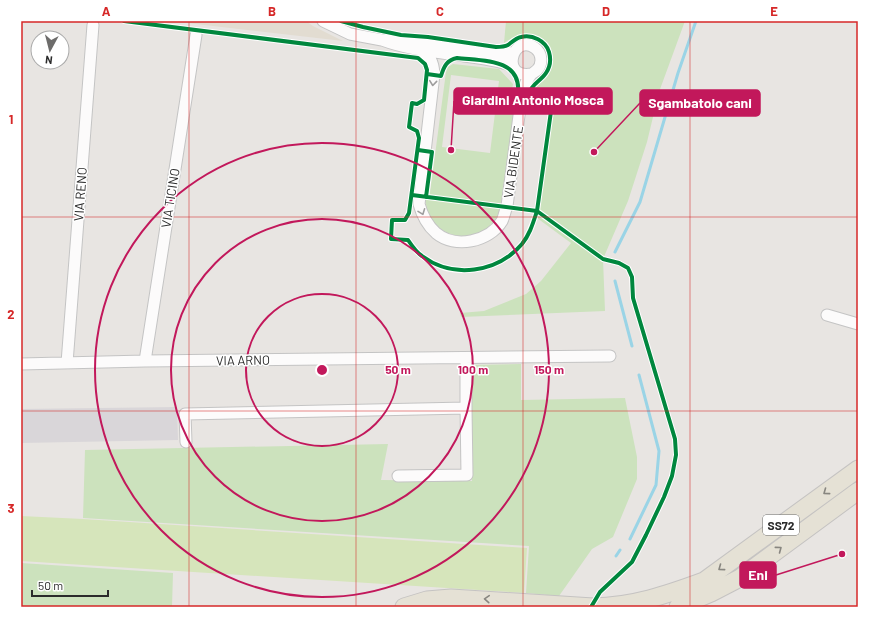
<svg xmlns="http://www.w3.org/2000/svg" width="879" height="628" viewBox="0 0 879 628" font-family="Barlow,sans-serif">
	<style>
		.industrial { fill: #d9d6d9 }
		.education { fill: #e2dcd1 }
		.green { fill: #cce2bd; fill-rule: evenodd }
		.pitch { fill: #d6e5bb }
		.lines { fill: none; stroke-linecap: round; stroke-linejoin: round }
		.stream { stroke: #9ad4e6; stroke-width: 3 }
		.minor-casing { stroke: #c4c4c4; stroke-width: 13 }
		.primary-casing { stroke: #c5c3c2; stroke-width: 19 }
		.minor { stroke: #fcfbfb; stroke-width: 11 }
		.primary { stroke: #e5e1d5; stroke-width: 17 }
		.cycleway-casing { stroke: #fff; stroke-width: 6 }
		.cycleway { stroke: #00873e; stroke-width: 4 }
		.oneway { stroke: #9e9d9d }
		.oneway2 { stroke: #888680 }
		.grid { fill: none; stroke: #d62828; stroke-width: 1; stroke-opacity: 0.55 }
		.ring { fill: none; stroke: #c2185b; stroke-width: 2 }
		.labels { text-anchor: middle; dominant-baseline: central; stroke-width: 3; stroke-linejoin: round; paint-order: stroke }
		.shield { fill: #fff; stroke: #6b6b6b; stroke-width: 1 }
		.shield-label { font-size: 12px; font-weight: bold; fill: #2b2b2b }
		.street-label { font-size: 13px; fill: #2b2b2b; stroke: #fff }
		.centre { fill: #c2185b; stroke: #fff; stroke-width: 2 }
		.ring-label { font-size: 12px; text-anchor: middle; font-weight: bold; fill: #c2185b; stroke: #fff; stroke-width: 3; stroke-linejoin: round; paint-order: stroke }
		.leader { fill: none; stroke: #c2185b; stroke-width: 1.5 }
		.callout-dot { fill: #c2185b; stroke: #fff; stroke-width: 1.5 }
		.callout { fill: #c2185b; stroke: #c2185b; stroke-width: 1.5 }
		.callout-label { font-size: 14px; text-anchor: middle; font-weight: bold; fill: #fff }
		.neatline { fill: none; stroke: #d62828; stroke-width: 1.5 }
		.grid-label { font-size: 13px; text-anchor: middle; font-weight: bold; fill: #d62828 }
	</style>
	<rect width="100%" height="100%" fill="#e8e5e2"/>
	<path class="industrial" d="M177,407l1,33 -157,3v-34z"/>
	<path class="education" d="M170,21h136l7,5 30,15z"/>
	<path class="green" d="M506,21h179l-26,71 -12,50 -19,59 -25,58 2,52 -144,6 -1,-4 24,-2 42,-17 15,-13 30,-38 -34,-25 18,-123 -24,-2c2,-6 6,-8 11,-11 9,-8 13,-19 9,-31 -2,-5 -7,-11 -12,-13 -14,-6 -23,-3 -35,5z
		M453,64l46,5 14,15 -2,12 5,1 -16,113c-2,3 -3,8 -6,11 -15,20 -44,20 -60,2 -6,-6 -7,-15 -9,-23h4l17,-128 2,-5zM451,75l48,6 -9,72 -48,-6z
		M521,364v36l104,-2 12,59v22l-24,58 -21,12 -33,47 -33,-3 3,-47 -446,-28 2,-68 303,-6 -7,36 91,1 -1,-116z
		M21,563l152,10 -1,34h-151z"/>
	<path class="pitch" d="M21,516l62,3 444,29 -3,45 -503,-32z"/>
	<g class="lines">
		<path class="stream" d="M615,252l25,-50 38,-129 18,-52
			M615,281l17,65
			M630,539l26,-54 3,-34 -20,-76
			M616,556l4,-6"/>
		<defs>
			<path id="minor" d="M323,21l27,13 32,6
				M420,50c11,8 13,11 14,24l-15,130c3,11 8,21 17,29 19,16 53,9 66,-12 2,-4 3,-10 5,-15l15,-113c2,-6 4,-12 8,-17 2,-3 5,-4 7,-6 6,-6 5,-17 -2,-22 -22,-16 -36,31 -4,26
				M513,66c-16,-6 -32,-8 -49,-10 -27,-4 -55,-6 -82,-16 27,0 53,5 80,9 17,3 34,7 52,3
				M827,315l31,9
				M145,361l51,-326
				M67,363l26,-338
				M21,364l124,-3 465,-5
				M186,442l-1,-28 281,-6v-50
				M398,476l69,-1 -1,-67"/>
			<path id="primary" d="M694,586l10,-5 154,-112
				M404,607l23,-7 24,-2 142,9c40,-1 73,-12 111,-26
				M678,607l33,-14 29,-15 118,-87"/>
		</defs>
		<use href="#minor" class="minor-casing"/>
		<use href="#primary" class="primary-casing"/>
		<use href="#minor" class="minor"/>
		<use href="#primary" class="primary"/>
		<defs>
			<path id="cycleway" d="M124,21l294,37 7,6 2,6 -3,30 -7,4 -5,-1 -3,24 8,4 2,7 -10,75 -4,7h-13l-1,19 17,1c4,6 8,12 14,16 31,23 75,17 100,-12 8,-10 11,-21 15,-33l16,-114 -35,-5c3,-34 -37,-31 -61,-34 -10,2 -13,8 -16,18l-14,-2
				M341,21l22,6 38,8 27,2 68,10c4,0 8,0 12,-2 4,-3 8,-7 13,-8 11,-3 25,4 28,15 2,7 1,15 -3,21 -5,8 -15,11 -17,21
				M418,150l14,2 -6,45
				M412,195l125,16 66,48 16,4 9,5 4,9 1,21 42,141 1,16 -4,21 -8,21 -18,38 -14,27 -32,30 -9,15"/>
		</defs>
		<use href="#cycleway" class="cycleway-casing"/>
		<use href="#cycleway" class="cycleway"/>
	</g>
	<defs><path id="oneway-chevron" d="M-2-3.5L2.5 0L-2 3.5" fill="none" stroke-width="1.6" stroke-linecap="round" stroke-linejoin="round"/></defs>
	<g class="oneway">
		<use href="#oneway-chevron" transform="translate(433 83) rotate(96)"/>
		<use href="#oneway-chevron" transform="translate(422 212) rotate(69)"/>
	</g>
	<g class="oneway2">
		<use href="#oneway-chevron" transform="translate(826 492) rotate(144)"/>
		<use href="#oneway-chevron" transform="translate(779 549) rotate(-37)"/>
		<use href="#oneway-chevron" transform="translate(721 568) rotate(144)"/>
		<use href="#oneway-chevron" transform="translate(487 599) rotate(-176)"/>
	</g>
	<path class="grid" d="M189,21v586M356,21v586M523,21v586M690,21v586M21,217h837M21,411h837"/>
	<g class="ring">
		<circle cx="322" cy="370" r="76"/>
		<circle cx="322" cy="370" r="151"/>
		<circle cx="322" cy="370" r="227"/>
	</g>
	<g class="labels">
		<rect class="shield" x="763" y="515" width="36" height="20" rx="3"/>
		<g class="shield-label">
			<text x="781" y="525">SS72</text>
		</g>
		<g class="street-label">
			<text transform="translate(513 162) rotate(-82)">VIA BIDENTE</text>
			<text transform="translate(80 194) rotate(-86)">VIA RENO</text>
			<text transform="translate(170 198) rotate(-81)">VIA TICINO</text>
			<text transform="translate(243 360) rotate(-1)">VIA ARNO</text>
		</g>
	</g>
	<circle cx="322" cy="370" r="6" class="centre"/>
	<g class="ring-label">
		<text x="398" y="374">50 m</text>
		<text x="473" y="374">100 m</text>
		<text x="549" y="374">150 m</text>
	</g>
	<path class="leader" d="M451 150L454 101M594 152L640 103M842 554L776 575"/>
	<g class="callout-dot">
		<circle cx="451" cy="150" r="4"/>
		<circle cx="594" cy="152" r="4"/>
		<circle cx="842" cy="554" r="4"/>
	</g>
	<g class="callout">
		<rect x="454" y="88" width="158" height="26" rx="4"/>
		<rect x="640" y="90" width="120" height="26" rx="4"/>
		<rect x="740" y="562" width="36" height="26" rx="4"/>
	</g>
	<g class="callout-label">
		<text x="533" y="105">Giardini Antonio Mosca</text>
		<text x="700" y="108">Sgambatoio cani</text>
		<text x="758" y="580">Eni</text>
	</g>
	<rect width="879" height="628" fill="none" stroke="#ffffff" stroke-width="44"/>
	<g transform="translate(50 50) rotate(187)"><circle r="19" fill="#ffffff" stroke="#aaaaaa"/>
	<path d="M0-3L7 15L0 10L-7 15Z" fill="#6d6c6b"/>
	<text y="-6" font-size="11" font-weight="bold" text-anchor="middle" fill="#2b2b2b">N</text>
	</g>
	<path d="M32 590v6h76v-6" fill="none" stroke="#2b2b2b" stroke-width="2"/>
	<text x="38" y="590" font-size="12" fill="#2b2b2b" stroke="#ffffff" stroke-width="3" paint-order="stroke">50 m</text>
	<rect x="22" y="22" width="835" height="584" class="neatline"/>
	<g class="grid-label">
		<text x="106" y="16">A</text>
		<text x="272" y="16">B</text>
		<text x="440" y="16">C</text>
		<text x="606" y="16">D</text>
		<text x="774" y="16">E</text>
		<text x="11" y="124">1</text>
		<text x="11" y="319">2</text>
		<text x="11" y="513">3</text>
	</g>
</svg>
